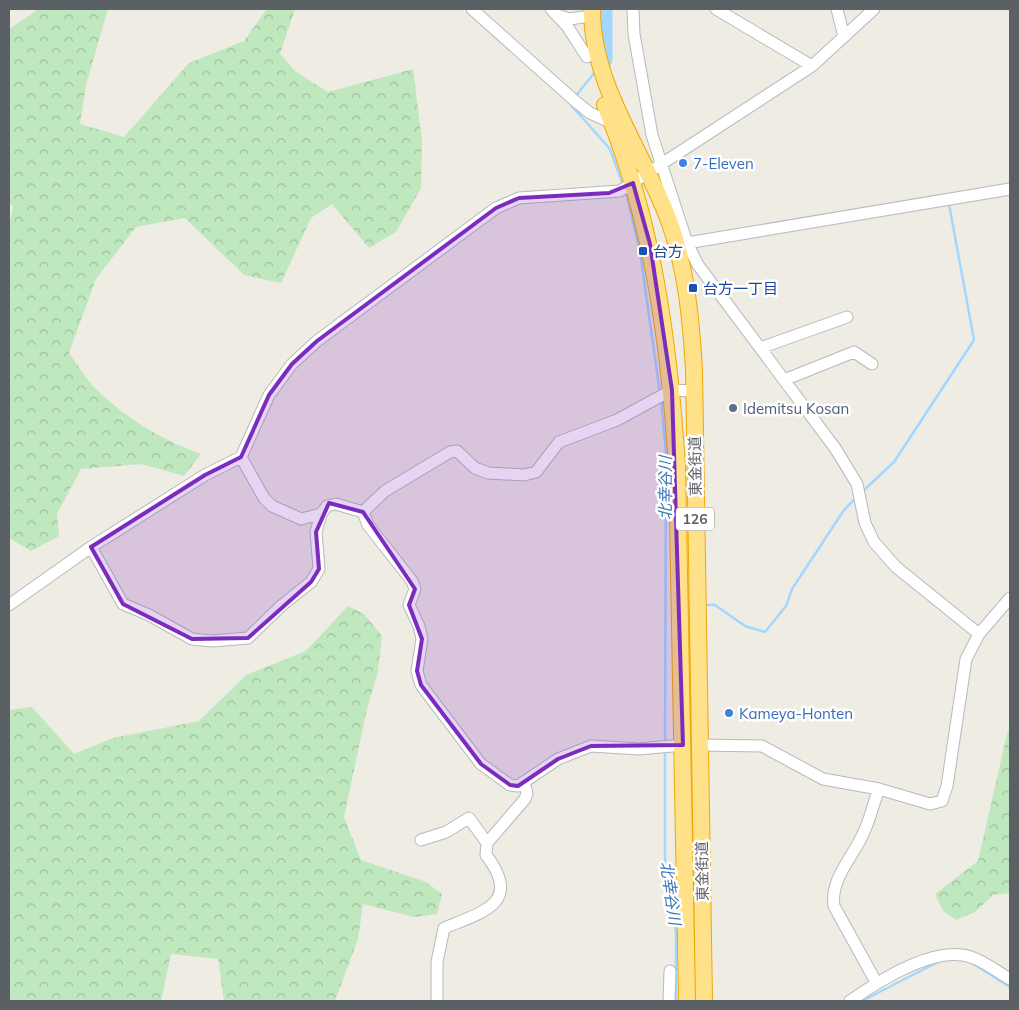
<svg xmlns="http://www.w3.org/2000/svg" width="1019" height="1010" viewBox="0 0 1019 1010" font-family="Mulish,'Noto Sans JP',sans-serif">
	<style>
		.forest { fill: url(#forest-crowns) }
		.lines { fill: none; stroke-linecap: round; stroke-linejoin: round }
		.stream { stroke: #a3d7ff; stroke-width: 2.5 }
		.river { stroke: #a3d7ff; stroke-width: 15 }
		.minor-casing { stroke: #b6b9be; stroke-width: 13 }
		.highway-casing { stroke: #f2a700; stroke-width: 18 }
		.minor { stroke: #fff; stroke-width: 11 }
		.highway { stroke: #ffe18a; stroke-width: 16 }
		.marked { fill: #7b2cbf; fill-opacity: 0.2; stroke: #7b2cbf; stroke-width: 4; stroke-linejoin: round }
		.shop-dot { fill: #3f7fe0; stroke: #fff; stroke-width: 2 }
		.transit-dot { fill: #1a4fb4; stroke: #fff; stroke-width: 2 }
		.service-dot { fill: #5c6f8a; stroke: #fff; stroke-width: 2 }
		.labels { text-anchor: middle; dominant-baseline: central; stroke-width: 5; stroke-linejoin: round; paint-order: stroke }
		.shield { fill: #fff; stroke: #8c9093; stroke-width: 1 }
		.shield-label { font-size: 14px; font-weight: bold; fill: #5b6065 }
		.shop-label { font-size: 15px; fill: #366cbe; stroke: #fff; text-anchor: start }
		.transit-label { font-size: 15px; fill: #164399; stroke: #fff; text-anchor: start }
		.service-label { font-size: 15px; fill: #4e5e75; stroke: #fff; text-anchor: start }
		.street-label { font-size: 15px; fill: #5b6065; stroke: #fff }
		.water-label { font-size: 16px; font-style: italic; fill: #3a77b7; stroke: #fff }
	</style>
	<defs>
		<pattern id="forest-crowns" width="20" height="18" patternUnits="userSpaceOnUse" patternTransform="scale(1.25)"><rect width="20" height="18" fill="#bfe8bf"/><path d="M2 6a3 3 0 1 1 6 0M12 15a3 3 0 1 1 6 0" fill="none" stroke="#9ebf9f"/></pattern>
	</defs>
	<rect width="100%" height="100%" fill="#efece3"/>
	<path class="forest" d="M39,9h69l-22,76 -6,39 44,13 65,-74 55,-22 23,-32h28l-15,45 15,17 33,21 85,-23 9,71 -1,48 -25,44 -27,16 -37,-44 -21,14 -30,65 -37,-8 -59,-57 -49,9 -40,52 -27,74c8,11 16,24 25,34 30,30 67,53 107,67l-17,22 -42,-12 -61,5 -24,45 2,22 -28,15 -22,-13v-312l4,-19 -4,-5v-173z
		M348,606l16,8 18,22 -4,35 -11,38 -23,108 17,43 65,22 16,12 -5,20 -23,3 -51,-13 -5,35 -23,62h-111l-6,-42 -47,-5 -10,47h-152v-291l23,-3 42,47 39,-16 86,-17 47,-46 60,-24z
		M1010,727v166l-17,2 -18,17 -19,8 -13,-9 -8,-17 43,-33 29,-127z"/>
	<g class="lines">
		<path class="stream" d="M575,97l20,-25
			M571,105l39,44 13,36
			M626,192l14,60 20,141
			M661,399l5,54 -1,290
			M863,491l31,-29 80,-122 -25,-136h3
			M704,605h11l30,21 20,6 21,-26 6,-17 52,-79 11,-11
			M665,751v118l11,63v69
			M972,963l38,24
			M862,1001l76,-39"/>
		<path class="river" d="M605,9v51"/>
		<defs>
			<path id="minor" d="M472,9l103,92 15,12 22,10
				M551,9l16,17 20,31
				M633,9l1,25 18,101 35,108 11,22 137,183 22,36 8,39 9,19 22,25 83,67
				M716,9l96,57
				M837,9l7,28
				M557,15l12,4 23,-3
				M687,243l323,-54
				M760,348l87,-31
				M784,380l70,-28 18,12
				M241,457l23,41 8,8 29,13 20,-5
				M363,512l5,13 44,56 3,8 -6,16 10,21 3,13 -5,32 4,14 60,79 29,21 8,1 40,-27 33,-13 48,3 44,-4
				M363,512l22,-21 65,-39 7,-1 18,17 13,5 36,2 12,-3 23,-30 58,-22 55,-30 21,1
				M91,547l32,57 26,11 43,24 20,2 36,-3 33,-32 30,-24 8,-13 -3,-37 5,-18 6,-8 9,-2 27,8
				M9,605l82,-58 114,-72 36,-18 28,-62 23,-31 25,-23 179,-133 23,-10 101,-7 192,-125 62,-57
				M699,745l63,1 61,33 56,10
				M421,840l25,-8 23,-14 18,25
				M876,982l-42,-76c-4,-27 19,-49 29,-72 7,-14 10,-30 16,-45l51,15 12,-3 5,-15 19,-127 13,-25 31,-36
				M437,1001v-39l7,-34c39,-16 79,-25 42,-73l1,-12 38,-44 2,-6 -3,-10
				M669,1001l1,-30
				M850,1001c27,-19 78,-51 112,-46 17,2 34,16 48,24"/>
			<path id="highway" d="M592,9c0,75 47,136 74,204 20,50 25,105 28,157l10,631
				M605,105c48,116 64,237 72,361l10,535"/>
		</defs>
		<use href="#minor" class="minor-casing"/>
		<use href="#highway" class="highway-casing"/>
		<use href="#minor" class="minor"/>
		<use href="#highway" class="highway"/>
	</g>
	<path class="marked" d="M633,183l17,61 22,146 11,355 -92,1 -33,13 -40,27 -8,-1 -29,-21 -60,-79 -4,-14 5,-32 -13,-34 6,-16 -52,-77 -34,-9 -13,29 3,37 -8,13 -63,56 -56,1 -69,-35 -32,-57 114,-72 36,-18 28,-62 23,-31 25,-23 179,-133 23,-10 90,-5z"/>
	<g class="shop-dot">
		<circle cx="683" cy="163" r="5"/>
		<circle cx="729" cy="713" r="5"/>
	</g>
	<g class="transit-dot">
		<rect x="638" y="246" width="10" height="10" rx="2.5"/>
		<rect x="688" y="283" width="10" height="10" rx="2.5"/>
	</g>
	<circle class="service-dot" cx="733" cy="408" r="5"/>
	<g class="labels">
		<rect class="shield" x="676" y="507.5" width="38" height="23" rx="4"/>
		<g class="shield-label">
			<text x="695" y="519">126</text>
		</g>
		<g class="shop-label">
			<text x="693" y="163">7-Eleven</text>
			<text x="739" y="713">Kameya-Honten</text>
		</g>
		<g class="transit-label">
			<text x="653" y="251">台方</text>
			<text x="703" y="288">台方一丁目</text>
		</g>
		<g class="service-label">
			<text x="743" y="408">Idemitsu Kosan</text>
		</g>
		<g class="street-label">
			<text transform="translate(695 466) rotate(-91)">東金街道</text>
			<text transform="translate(702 871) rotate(-91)">東金街道</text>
		</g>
		<g class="water-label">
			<text transform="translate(665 488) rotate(-90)">北幸谷川</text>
			<text transform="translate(671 893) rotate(82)">北幸谷川</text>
		</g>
	</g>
	<rect width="1019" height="1010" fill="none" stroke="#5b6065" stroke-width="20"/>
</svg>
